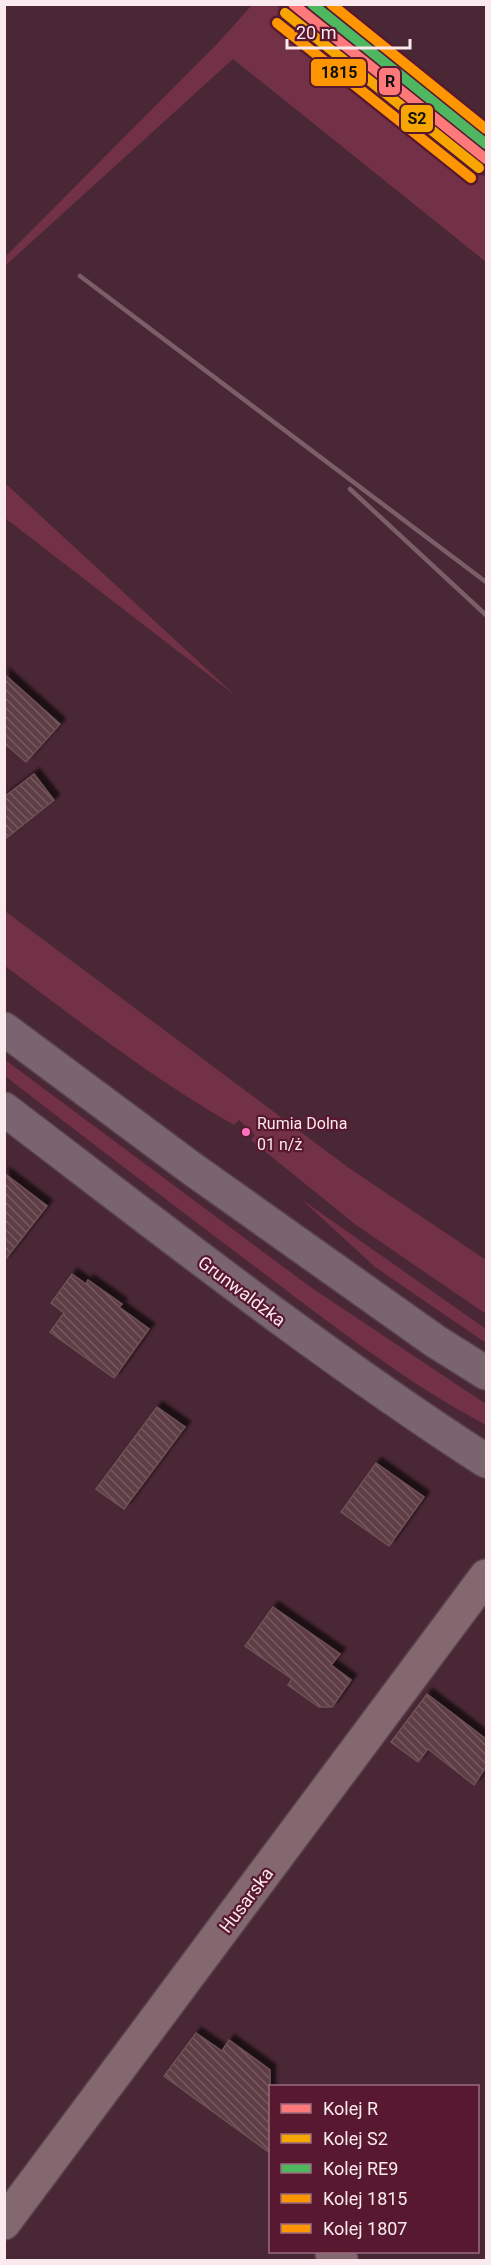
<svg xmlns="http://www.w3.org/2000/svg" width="491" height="2265" viewBox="0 0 491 2265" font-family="Roboto,sans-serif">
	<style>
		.grass { fill: #723147 }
		.building { fill: url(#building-back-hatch); stroke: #6e5156; stroke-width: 1.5; filter: url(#shadow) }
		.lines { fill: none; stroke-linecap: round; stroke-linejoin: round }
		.minor-casing { stroke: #58424b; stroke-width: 36 }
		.major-casing { stroke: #58424b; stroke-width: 36 }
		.minor { stroke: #836870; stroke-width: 33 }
		.major { stroke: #7a6470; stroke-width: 33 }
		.rail { stroke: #7a5f69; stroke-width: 4.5 }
		.rail-1-casing { stroke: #581830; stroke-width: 15 }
		.rail-2-casing { stroke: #581830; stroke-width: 15 }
		.rail-3-casing { stroke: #581830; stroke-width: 15 }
		.rail-4-casing { stroke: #581830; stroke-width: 15 }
		.rail-5-casing { stroke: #581830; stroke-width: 15 }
		.rail-1 { stroke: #fe7a7a; stroke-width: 10 }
		.rail-2 { stroke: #f7a600; stroke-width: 10 }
		.rail-3 { stroke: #4fb75f; stroke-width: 10 }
		.rail-4 { stroke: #ff9500; stroke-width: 10 }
		.rail-5 { stroke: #ff9500; stroke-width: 10 }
		.bus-dot { fill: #fc73be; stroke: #581830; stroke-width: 2 }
		.labels { text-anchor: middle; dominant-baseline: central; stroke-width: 4.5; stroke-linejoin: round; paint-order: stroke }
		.bus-label { font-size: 16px; fill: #fae9ed; stroke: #581830; text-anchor: start }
		.street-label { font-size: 18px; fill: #fae9ed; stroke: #581830 }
		.line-badge { stroke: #581830; stroke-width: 2 }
		.pale-badge-label { font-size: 16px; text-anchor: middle; font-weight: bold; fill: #111 }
	</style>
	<defs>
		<pattern id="building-back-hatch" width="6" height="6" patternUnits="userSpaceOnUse" patternTransform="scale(1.5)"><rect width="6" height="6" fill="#5e3e45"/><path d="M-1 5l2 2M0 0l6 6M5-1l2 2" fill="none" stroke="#765a60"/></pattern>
		<filter id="shadow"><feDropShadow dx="5.5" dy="-5.5" stdDeviation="1.5" flood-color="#0009"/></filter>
	</defs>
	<rect width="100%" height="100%" fill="#492734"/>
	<path class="grass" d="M252,5h24l210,173v84l-253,-203 -228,207v-9l211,-212z
		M4,483h1l231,213 -231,-178z
		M5,911l344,257 137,92v54l-130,-89 -105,-85 4,-5 -16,-15 -5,5c-81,-46 -155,-104 -229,-159z
		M4,1059l305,227 177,118v21c-81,-43 -155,-101 -228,-156 -85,-64 -169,-128 -253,-193z
		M301,1199l185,130v14l-111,-76z"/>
	<path class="building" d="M4,674l56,50 -34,38 -22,-19z
		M34,774l20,26 -50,40v-43z
		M4,1173l43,33 -43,55z
		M72,1274l14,10 2,-4 34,24 -3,3 30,22 -35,49 -64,-46 14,-19 -13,-10z
		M157,1407l28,20 -61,82 -28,-20z
		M376,1463l48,34 -35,49 -48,-34z
		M273,1607l67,47 -9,11 20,15 -19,27h-13l-31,-22 4,-6 -47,-33z
		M427,1694l59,45v28l-12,18 -46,-36 -10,13 -27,-20z
		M196,2033l26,18 7,-11 41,30v83l-106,-77z"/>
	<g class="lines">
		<defs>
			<path id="minor" d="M4,2223l482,-647
				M332,2253l9,7"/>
			<path id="major" d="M4,1029l187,139 244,173 51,32
				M4,1109c159,121 315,244 482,352"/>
		</defs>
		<use href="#minor" class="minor-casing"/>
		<use href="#major" class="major-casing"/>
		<use href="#minor" class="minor"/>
		<use href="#major" class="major"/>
		<path class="rail" d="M80,276l406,306
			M350,489l136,126"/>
		<defs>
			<path id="rail-1" d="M293,4l193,155"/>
			<path id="rail-2" d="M285,13l194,155"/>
			<path id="rail-3" d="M312,4l174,140"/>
			<path id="rail-4" d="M277,23l194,155"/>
			<path id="rail-5" d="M331,4l155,125"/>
		</defs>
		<use href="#rail-1" class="rail-1-casing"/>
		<use href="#rail-2" class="rail-2-casing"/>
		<use href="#rail-3" class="rail-3-casing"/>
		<use href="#rail-4" class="rail-4-casing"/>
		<use href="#rail-5" class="rail-5-casing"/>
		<use href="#rail-1" class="rail-1"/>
		<use href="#rail-2" class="rail-2"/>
		<use href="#rail-3" class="rail-3"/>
		<use href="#rail-4" class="rail-4"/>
		<use href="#rail-5" class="rail-5"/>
	</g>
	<circle class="bus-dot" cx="246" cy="1132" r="5"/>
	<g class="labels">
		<g class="bus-label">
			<text x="257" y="1123">Rumia Dolna<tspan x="257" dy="21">01 n/ż</tspan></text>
		</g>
		<g class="street-label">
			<text transform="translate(242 1291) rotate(37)">Grunwaldzka</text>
			<text transform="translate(246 1900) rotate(-53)">Husarska</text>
		</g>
	</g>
	<g class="line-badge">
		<rect x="310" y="58" width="57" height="29" rx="6" fill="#ff9500"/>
		<rect x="378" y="67" width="23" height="29" rx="6" fill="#fe7a7a"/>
		<rect x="400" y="104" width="34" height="29" rx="6" fill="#f7a600"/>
	</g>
	<g class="pale-badge-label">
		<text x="339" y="78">1815</text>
		<text x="390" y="87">R</text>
		<text x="417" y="124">S2</text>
	</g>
	<rect width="491" height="2265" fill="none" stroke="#fae9ed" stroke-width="12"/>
	<rect x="269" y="2085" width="210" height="168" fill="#581830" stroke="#996c7c" stroke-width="1.5"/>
	<rect x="281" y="2104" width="30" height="9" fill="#fe7a7a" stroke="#996c7c" stroke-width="1.5"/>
	<text x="323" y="2115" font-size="18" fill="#fae9ed">Kolej R</text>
	<rect x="281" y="2134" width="30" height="9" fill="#f7a600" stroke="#996c7c" stroke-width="1.5"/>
	<text x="323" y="2145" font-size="18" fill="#fae9ed">Kolej S2</text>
	<rect x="281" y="2164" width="30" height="9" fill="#4fb75f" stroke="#996c7c" stroke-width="1.5"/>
	<text x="323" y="2175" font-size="18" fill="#fae9ed">Kolej RE9</text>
	<rect x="281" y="2194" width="30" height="9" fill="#ff9500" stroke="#996c7c" stroke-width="1.5"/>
	<text x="323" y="2205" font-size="18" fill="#fae9ed">Kolej 1815</text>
	<rect x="281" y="2224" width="30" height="9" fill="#ff9500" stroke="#996c7c" stroke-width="1.5"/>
	<text x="323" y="2235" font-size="18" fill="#fae9ed">Kolej 1807</text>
	<path d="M287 39v9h123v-9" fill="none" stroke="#fae9ed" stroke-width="3"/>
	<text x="296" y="39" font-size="18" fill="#fae9ed" stroke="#581830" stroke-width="4.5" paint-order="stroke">20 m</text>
</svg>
